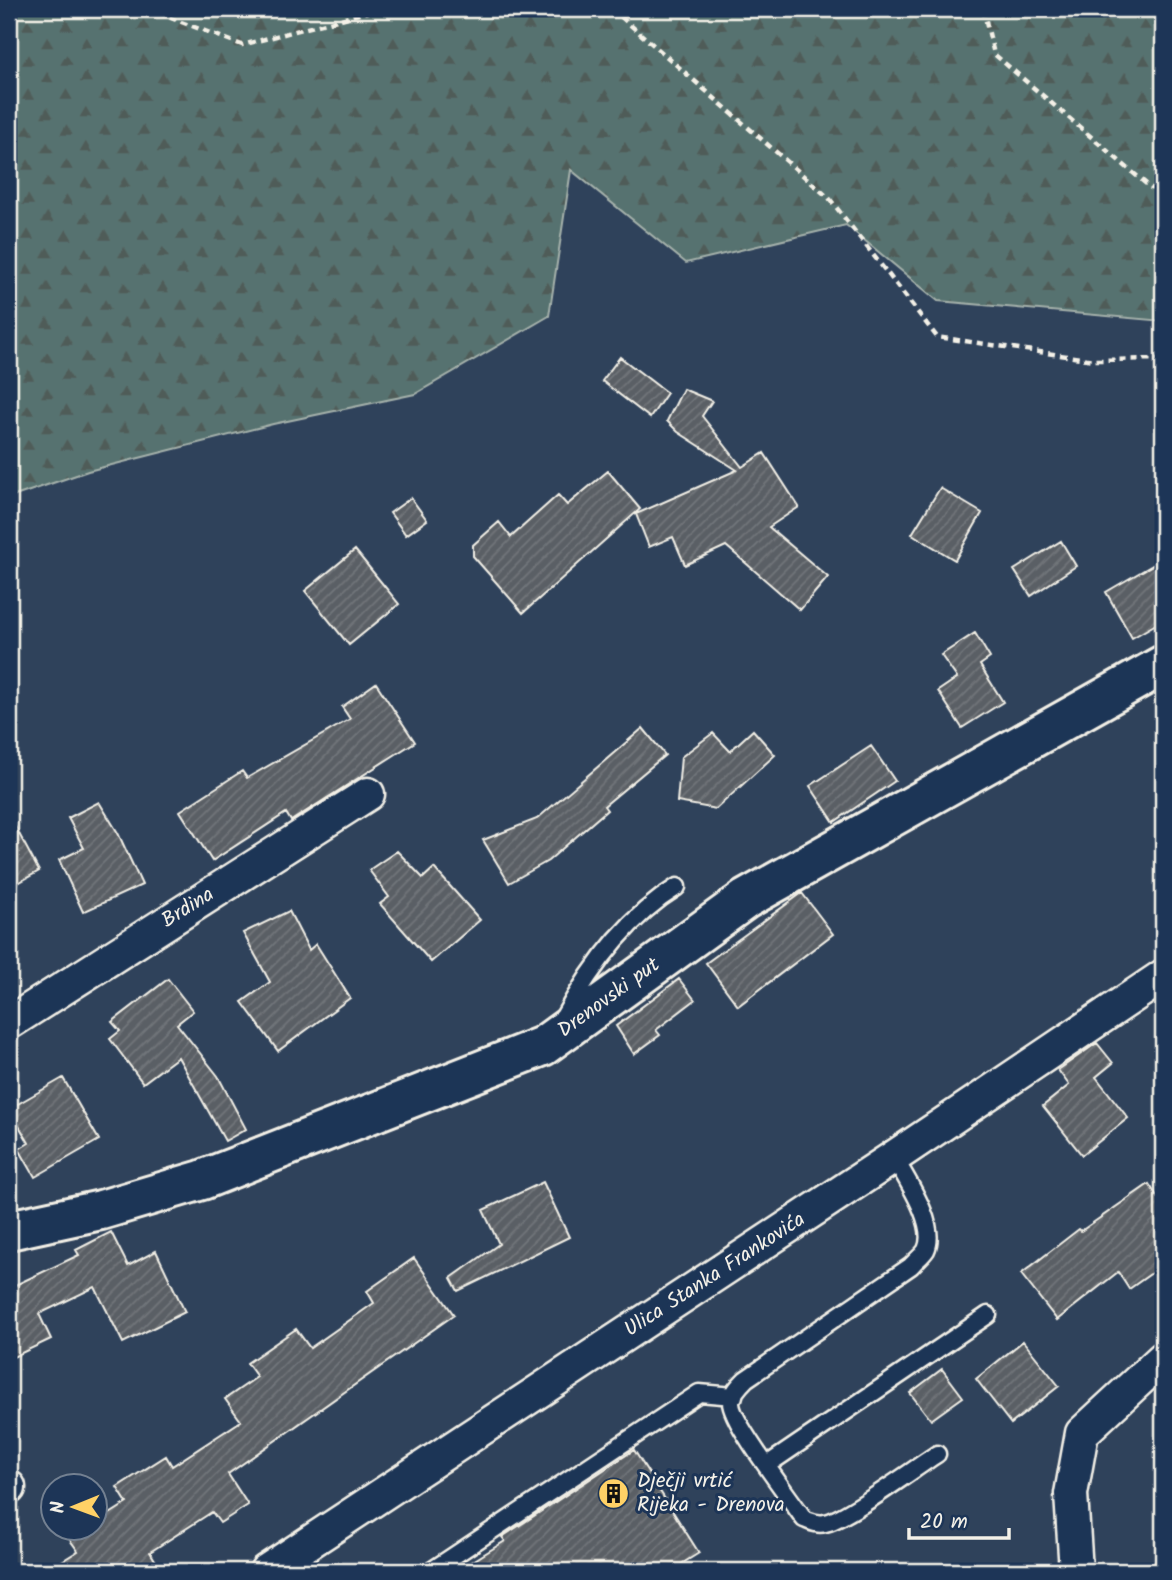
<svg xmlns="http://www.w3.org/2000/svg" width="1172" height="1580" viewBox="0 0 1172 1580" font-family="Kalam,sans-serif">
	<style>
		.forest { fill: url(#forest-firs); stroke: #a6b2ac; stroke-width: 2 }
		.building { fill: url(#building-hatch); stroke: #f4f1e8; stroke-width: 2 }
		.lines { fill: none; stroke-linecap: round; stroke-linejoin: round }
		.service-casing { stroke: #f4f1e8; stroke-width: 21 }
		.minor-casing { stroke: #f4f1e8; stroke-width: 37 }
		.secondary-casing { stroke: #f4f1e8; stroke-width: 44 }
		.path { stroke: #f4f1e8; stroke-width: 4.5; stroke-dasharray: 7 5; stroke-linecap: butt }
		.service { stroke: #1d3557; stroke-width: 16 }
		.minor { stroke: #1d3557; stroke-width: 32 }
		.secondary { stroke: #1d3557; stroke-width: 38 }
		.labels { text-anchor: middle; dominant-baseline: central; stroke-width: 6; stroke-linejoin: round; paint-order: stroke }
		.street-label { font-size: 21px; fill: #f4f1e8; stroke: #1d3557 }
		.poi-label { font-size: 21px; fill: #f4f1e8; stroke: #1d3557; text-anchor: start }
	</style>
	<defs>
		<pattern id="forest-firs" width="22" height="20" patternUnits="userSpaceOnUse" patternTransform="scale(1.75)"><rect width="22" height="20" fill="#57726f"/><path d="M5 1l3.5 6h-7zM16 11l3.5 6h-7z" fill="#4f5b58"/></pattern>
		<pattern id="building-hatch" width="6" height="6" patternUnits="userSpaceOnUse" patternTransform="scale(1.75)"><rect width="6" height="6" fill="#5a5f65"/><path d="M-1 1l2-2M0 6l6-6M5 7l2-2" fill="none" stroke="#72767b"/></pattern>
	</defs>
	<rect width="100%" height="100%" fill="#2f425b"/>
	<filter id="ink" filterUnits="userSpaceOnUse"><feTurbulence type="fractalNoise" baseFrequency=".0143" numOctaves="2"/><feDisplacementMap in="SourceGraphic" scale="14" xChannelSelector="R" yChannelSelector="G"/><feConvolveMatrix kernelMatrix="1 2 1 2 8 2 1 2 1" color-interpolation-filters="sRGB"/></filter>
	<g filter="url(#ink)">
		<path class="forest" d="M9,9h1154v312l-225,-20 -92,-76 -160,38 -115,-93 -22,146 -134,78 -142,30 -185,47 -79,27z"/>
		<path class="building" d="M620,357l47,36 -17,25 -48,-37z
			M683,389l29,12 -10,15 40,51 22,-14 35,54 -30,20 59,50 -28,33 -74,-64 -41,19 -12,-28 -24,10 -13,-33 101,-44 -59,-38 -11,-11z
			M608,471l32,38 -117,104 -50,-57v-11l26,-23 12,15 47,-42 9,10z
			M940,488l42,25 -27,47 -43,-26z
			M411,498l16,22 -21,15 -16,-22z
			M1061,541l15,25 -45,30 -17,-26z
			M355,550l44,54 -50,41 -44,-54z
			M1163,559v61l-31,18 -26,-46z
			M975,633l15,25 -10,7 23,37 -41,26 -24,-37 19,-13 -16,-23z
			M376,683l39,59 -124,79 -5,-8 -74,48 -32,-50 62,-40 5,7 103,-59 -8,-12z
			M643,728l22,27 -61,51 3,4 -59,51 -39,22 -26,-43 54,-21z
			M753,730l22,25 -59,54 -39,-7 4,-45 32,-24 17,18z
			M871,746l24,35 -61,41 -24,-36z
			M99,802l19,31 24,52 -59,27 -24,-52 25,-12 -16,-30z
			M9,815l30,56 -30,17z
			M397,851l26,27 11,-10 46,52 -49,42 -51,-58 9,-7 -20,-27z
			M802,893l31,41 -95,72 -32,-43z
			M289,911l20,39 7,-6 34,54 -72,53 -36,-49 28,-20 -27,-49z
			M168,979l25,32 -16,13 41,52 28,53 -21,12 -47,-84 -35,26 -33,-44 10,-8 -8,-9z
			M679,979l16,21 -39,30 4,5 -26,19 -18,-28z
			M1097,1043l16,20 -17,14 32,41 -46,37 -39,-49 26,-21 -11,-15z
			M63,1078l36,62 -64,37 -16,-28 10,-6 -20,-34z
			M543,1182l26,55 -111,54 -7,-13 48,-34 -16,-34z
			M1149,1184l14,21v60l-34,24 -11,-17 -61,48 -36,-46 58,-45 2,2z
			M111,1232l17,34 28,-15 29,61 -62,31 -28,-56 -56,27 12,25 -42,20v-71l70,-33 -3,-5z
			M414,1258l40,57 -226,159 20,31 -28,18 -8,-11 -62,40 12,19h-116l32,-20 -8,-11 19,-12h5v-4l33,-21 -10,-16 49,-31 6,10 69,-45 -16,-22 32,-22 -10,-14 49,-34 14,19 64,-45 -7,-12z
			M1023,1341l36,45 -48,38 -35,-45z
			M942,1369l21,28 -32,23 -21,-27z
			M634,1450l65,103 -29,18h-213l48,-30 -3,-4z"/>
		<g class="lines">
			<defs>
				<path id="service" d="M562,1020c28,-52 64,-102 115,-133
					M894,1157c12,22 44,68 32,93 -4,6 -11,11 -15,16l-165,113c-6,6 -14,14 -15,23 -1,19 60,97 73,117 8,3 13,6 21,4 20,-3 90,-55 112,-69
					M767,1465l221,-150
					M431,1571l268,-178 35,3"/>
				<path id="minor" d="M9,1023l359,-229
					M9,1487v1
					M266,1571l628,-414 269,-181
					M1076,1571l-5,-77 11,-61 81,-75"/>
				<path id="secondary" d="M9,1230l92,-20 101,-30 341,-134 203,-147 417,-234"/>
			</defs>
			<use href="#service" class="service-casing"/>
			<use href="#minor" class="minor-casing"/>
			<use href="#secondary" class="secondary-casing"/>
			<path class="path" d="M147,9l95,36 137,-36
				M612,9l217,189 108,139 157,23 69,-1
				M983,9l11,45 157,134 12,2"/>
			<use href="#service" class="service"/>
			<use href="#minor" class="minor"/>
			<use href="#secondary" class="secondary"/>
		</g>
	</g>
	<defs>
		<symbol id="building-disc" viewBox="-11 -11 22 22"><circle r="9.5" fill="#ffd166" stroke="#1d3557"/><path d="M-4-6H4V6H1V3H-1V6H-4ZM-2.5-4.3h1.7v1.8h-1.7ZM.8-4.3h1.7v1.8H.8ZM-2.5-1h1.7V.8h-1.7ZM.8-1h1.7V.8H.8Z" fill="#111"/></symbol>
	</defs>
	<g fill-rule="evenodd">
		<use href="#building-disc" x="596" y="1476" width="35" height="35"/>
	</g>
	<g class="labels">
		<g class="street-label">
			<text transform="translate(188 908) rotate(-32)">Brdina</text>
			<text transform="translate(609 998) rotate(-36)">Drenovski put</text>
			<text transform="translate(715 1275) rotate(-33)">Ulica Stanka Frankovića</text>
		</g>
		<g class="poi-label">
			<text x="637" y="1481">Dječji vrtić<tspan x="637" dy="24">Rijeka - Drenova</tspan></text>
		</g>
	</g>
	<rect width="1172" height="1580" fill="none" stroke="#1d3557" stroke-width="35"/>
	<rect x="18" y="18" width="1137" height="1545" fill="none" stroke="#f4f1e8" stroke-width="2.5" filter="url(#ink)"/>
	<g transform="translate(74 1507) rotate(269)"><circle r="33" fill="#1d3557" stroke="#738091" stroke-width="2"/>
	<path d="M0-5L12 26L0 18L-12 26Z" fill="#ffd166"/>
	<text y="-10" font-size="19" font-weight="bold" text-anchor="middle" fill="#f4f1e8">N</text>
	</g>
	<path d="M909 1528v10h100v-10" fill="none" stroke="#f4f1e8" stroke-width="3.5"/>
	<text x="920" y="1528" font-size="21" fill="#f4f1e8" stroke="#1d3557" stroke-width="5" paint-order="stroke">20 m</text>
</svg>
